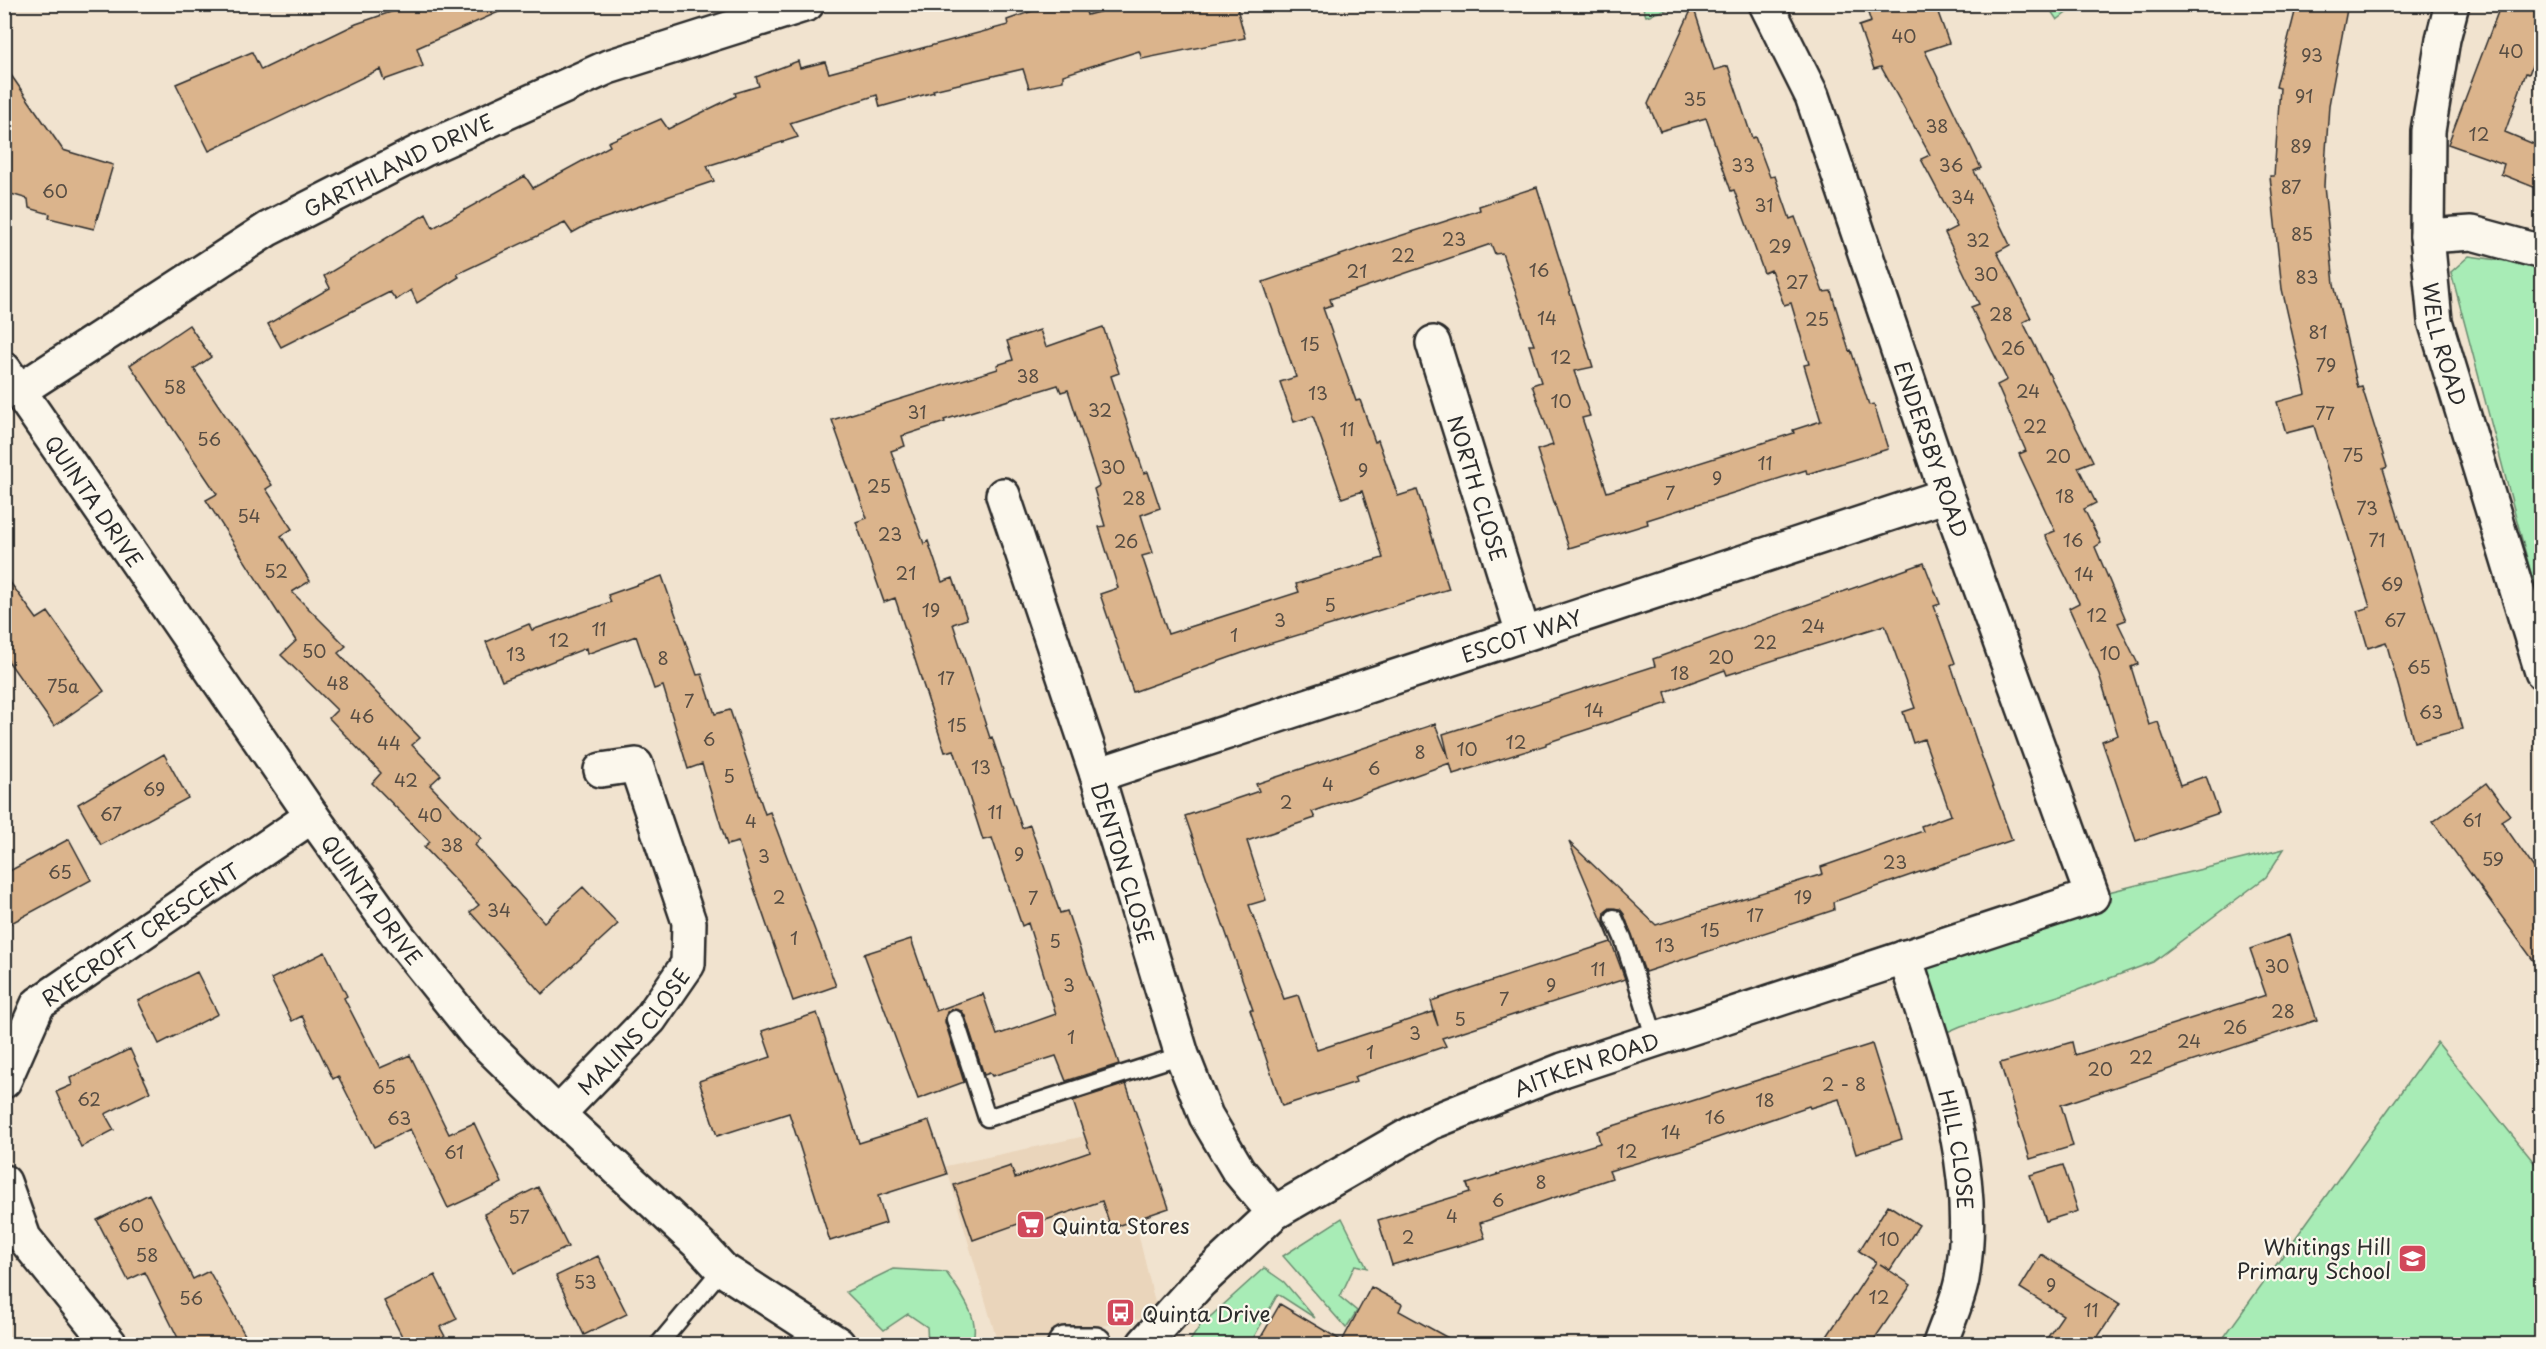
<svg xmlns="http://www.w3.org/2000/svg" width="2546" height="1349" viewBox="0 0 2546 1349" font-family="'Playpen Sans',sans-serif">
	<style>
		.built { fill: #ead5bb }
		.green { fill: #a8ecb6; stroke: #6a8c70; stroke-width: 1.5 }
		.building { fill: #dbb48c; stroke: #2b2b2b; stroke-width: 1.5; fill-rule: evenodd }
		.lines { fill: none; stroke-linecap: round; stroke-linejoin: round }
		.lane-casing { stroke: #2b2b2b; stroke-width: 21 }
		.street-casing { stroke: #2b2b2b; stroke-width: 38 }
		.secondary-casing { stroke: #2b2b2b; stroke-width: 38 }
		.lane { stroke: #fbf7ec; stroke-width: 16 }
		.street { stroke: #fbf7ec; stroke-width: 33 }
		.secondary { stroke: #fbf7ec; stroke-width: 33 }
		.labels { text-anchor: middle; dominant-baseline: central; stroke-width: 4.5; stroke-linejoin: round; paint-order: stroke }
		.number-label { font-size: 18px; fill: #574d43 }
		.street-label { font-size: 21px; fill: #2b2b2b; stroke: #fbf7ec }
		.poi-label { font-size: 21px; fill: #2b2b2b; stroke: #fbf7ec; text-anchor: start }
	</style>
	<rect width="100%" height="100%" fill="#f1e3cf"/>
	<filter id="ink" filterUnits="userSpaceOnUse"><feTurbulence type="fractalNoise" baseFrequency=".0167" numOctaves="2"/><feDisplacementMap in="SourceGraphic" scale="12" xChannelSelector="R" yChannelSelector="G"/><feConvolveMatrix kernelMatrix="1 2 1 2 8 2 1 2 1" color-interpolation-filters="sRGB"/></filter>
	<g filter="url(#ink)">
		<path class="built" d="M1113,1130l45,185 -150,29h-10l-52,-178z"/>
		<path class="green" d="M1642,5v-1l39,1 -35,11z
			M2047,5h30l-20,15z
			M2469,256l72,10v336l-3,-2 -87,-328z
			M2284,849l-18,28 -113,85 -75,28 -117,36 -30,13 -26,-82 187,-61z
			M2437,1042l104,129v173h-322z
			M1342,1218l25,50 -12,-3 -15,32 17,14 -11,17 -63,-72z
			M1264,1268l20,14 31,36 -37,-24 -28,50h-62l12,-18z
			M893,1269l53,3c12,18 39,51 24,72h-42l-1,-17 -19,-13 -24,16 -38,-38z"/>
		<path class="building" d="M414,4h103l-100,44 6,18 -39,14 -4,-11 -171,82 -33,-67 76,-32 9,18 95,-46z
			M1052,4h32l3,11 42,-11h107l9,34 -103,21 -3,-8 -76,24v6l-34,7 -6,-19 -90,21 1,2 -54,15 -3,-12 -87,28 8,14 -91,29 7,15 -124,42 -18,10 -7,-10 -108,51 2,3 -42,26 -6,-13 -15,10 -6,-8 -109,55 -13,-23 62,-36 -6,-12 102,-62 7,14 92,-52 8,12 77,-42 -2,-4 53,-23 7,10 68,-33 -1,-3 24,-7 -3,-9 42,-16 2,7 25,-6 4,11 179,-48 -1,-5z
			M1865,4h70l14,39 -24,8 56,117 -7,3 36,74 -13,7 34,66 -8,4 70,139 -15,6 18,36 -12,6 17,34 -6,4 31,73 -8,3 20,41 -7,3 18,58 9,-3 22,63 26,-9 13,37 -83,28 -34,-100 16,-6 -19,-61 -30,-66 10,-5 -34,-68 10,-4 -36,-77 7,-3 -29,-66 10,-5 -36,-73 8,-3 -34,-71 12,-6 -36,-68 9,-4 -49,-88 -7,2 -15,-43 12,-4z
			M2297,4h51l-19,101 -4,61 -1,20 10,98 24,104 4,-1 25,80 -4,2 58,183 21,77 -48,13 -28,-100 -18,6 -11,-37 13,-4 -56,-181 -28,7 -9,-31 29,-8 -24,-105 -12,-113h4l6,-88 -4,-1z
			M2501,4h21l19,7v30l-12,33 -3,-1 -21,59 36,15v43l-40,-16 3,-10 -56,-20z
			M1693,6l21,64 14,-4 24,72 3,-1 15,40 5,-1 15,43 5,-2 28,75 8,-1 18,60 2,-1 18,55 5,-1 14,45 -81,25 -1,-4 -108,34 -51,16 1,4 -79,24 -32,-98 16,-5 -21,-60 9,-3 -12,-37h5l-32,-92 -7,1 -4,-10 -161,55 2,6 -9,3 33,93 4,-1 15,42 3,-2 20,56 19,-6 32,99 -187,57 -129,46 -33,-98 18,-6 -19,-61 6,-1 -11,-37 5,-3 -31,-96 -7,2 -3,-7 -114,35 1,2 -43,14 3,10 -14,5 33,93 4,-3 14,41 11,-4 14,41 -14,5 37,114 2,-1 30,91 8,-3 30,88 7,-2 52,153 -53,17 -10,-25 -64,20 -2,-3 -6,2 -19,-59 -3,-5 -10,-2 -5,3 -2,10 19,60 -46,17 -54,-145 47,-15 25,72 47,-17 14,41 59,-21 -28,-91 -6,3 -30,-88 -9,2 -29,-90 -9,2 -50,-154 -11,4 -28,-80 11,-4 -35,-98 166,-51 -1,-4 16,-5 -6,-19 33,-11 6,17 57,-20 16,46 -8,3 33,97 4,-1 12,36 -19,7 12,38 -11,3 26,78 131,-42 -3,-8 87,-26 -21,-67 -20,7 -29,-82 -19,6 -14,-40 16,-5 -33,-95 109,-38v1l108,-35 -1,-4 58,-19 56,180 -19,4 16,45 -8,2 25,74 187,-59 -1,-3 28,-9 -17,-56 5,-1 -18,-61 -7,2 -13,-35 -7,3 -30,-83 -3,1 -25,-73 -46,13 -12,-27z
			M4,65l59,85 50,15 -19,64 -45,-11 1,-4 -21,-6 -1,-9 -24,-7z
			M189,325l22,32 -17,12 78,116 -6,4 26,40 -11,7 29,45 -18,11 54,54 -8,7 82,85 -8,7 29,30 -11,10 51,53 -6,7 69,77 39,-35 35,37 -76,70 -72,-82 9,-7 -55,-58 6,-5 -58,-59 9,-10 -52,-55 8,-8 -56,-55 15,-14 -90,-141 11,-6 -87,-129z
			M1924,563l16,41 -6,2 21,57 -4,2 27,81 34,94 -179,62 1,8 -189,62 -21,-58 -4,-5 -10,-1 -5,4 -1,10 21,57 -183,59 4,8 -92,31 2,5 -74,24 -32,-96h3l-68,-194 74,-25 -3,-7 179,-60 14,35 -6,-25 212,-68 -2,-7zM1885,625l30,83 -12,4 10,31 11,-4 27,76 -30,11 2,5 -102,36 2,7 -167,51 -87,-83 42,100 -180,59 7,25 -5,-14 -116,38 -19,-55 -14,4 -35,-94 17,-5 -19,-59 68,-23 -3,-6 138,-49 3,11 93,-29v-2l122,-40 -3,-11 60,-22 2,5z
			M4,574l33,45 11,-7 56,79 -50,35 -50,-71z
			M662,576l35,99 5,-1 13,40 15,-4 35,104 5,-2 66,174 -43,15 -55,-159 -11,3 -25,-81 -14,5 -25,-83 -9,3 -18,-53 -49,18 -1,-6 -84,33 -16,-39 43,-18 3,6 79,-28 -3,-7z
			M164,754l24,44 -87,47 -23,-41z
			M2486,783l24,32 -9,6 40,57v93l-108,-149z
			M69,839l22,41 -87,47v-53z
			M2289,935l28,85 -256,85 12,41 -43,13 -30,-96 72,-21 3,13 191,-60 -16,-46z
			M325,952l22,44 -3,2 36,70 30,-13 39,79 25,-11 28,60 -54,25 -38,-79 -36,18 -36,-71 -5,3 -31,-63 -10,5 -21,-42z
			M197,972l21,42 -59,30 -21,-43z
			M817,1013l42,130 70,-22 18,53 -69,22 8,27 -56,18 -41,-128 -72,23 -18,-55 72,-24 -9,-26z
			M1872,1044l30,95 -46,15 -17,-55 -29,9 -1,-2 -118,41 -82,24 3,7 -132,45 5,15 -93,27 -14,-45 92,-28 -3,-8 133,-41 -3,-12z
			M130,1049l20,43 -45,22 9,16 -33,17 -25,-55 16,-7 -2,-7z
			M1126,1084l43,124 -58,20 -9,-27 -71,24 -2,-5 -56,20 -19,-55 57,-19 4,12 75,-26 -17,-51z
			M2063,1165l15,46 -32,10 -16,-46z
			M538,1187l30,60 -54,26 -30,-59z
			M149,1194l44,85 16,-8 41,73h-69l-36,-72 -17,8 -31,-60z
			M1888,1205l31,20 -29,45 -10,-6 31,21 -40,59h-49l54,-82 -17,-11z
			M2041,1254l79,50 -27,40h-50l20,-29 -43,-27z
			M598,1256l29,58 -43,21 -28,-59z
			M435,1275l22,44 -17,8 9,17h-43l-22,-43z
			M1371,1287l31,17 -3,7 60,33h-202l23,-40 62,37z"/>
		<g class="lines">
			<defs>
				<path id="lane" d="M1614,918l9,20 32,101
					M955,1019l32,99 195,-63
					M659,1344l63,-75"/>
				<g id="street">
					<path id="s1" d="M2452,4l-9,35 -15,92 -1,105 8,85 107,351"/>
					<path d="M2427,236l45,-3 70,19"/>
					<path id="s2" d="M1433,343l90,290"/>
					<path id="s3" d="M20,390l248,-161 155,-79 185,-83 199,-63"/>
					<path id="s4" d="M1003,495l94,280 85,280 24,61 32,54 36,43"/>
					<path id="s5" d="M1097,775l850,-280"/>
					<path id="s6" d="M1905,957c33,104 76,211 57,322 -4,22 -15,44 -22,65"/>
					<path id="s7" d="M4,1081l34,-77 274,-188"/>
					<path id="s8" d="M558,1114l92,-95 38,-55 1,-42 -53,-157 -35,5"/>
					<path d="M4,1182l20,56 86,106"/>
					<path d="M1065,1344h30"/>
					<path id="s9" d="M1144,1344l56,-62 74,-69 156,-90 133,-53 529,-174 -145,-401 -135,-399 -46,-92"/>
				</g>
				<g id="secondary">
					<path id="s10" d="M4,369l308,447 89,124 76,95 81,79 144,133 20,22 116,75"/>
				</g>
			</defs>
			<use href="#lane" class="lane-casing"/>
			<use href="#street" class="street-casing"/>
			<use href="#secondary" class="secondary-casing"/>
			<use href="#lane" class="lane"/>
			<use href="#street" class="street"/>
			<use href="#secondary" class="secondary"/>
		</g>
	</g>
	<defs>
		<symbol id="supermarket-square" viewBox="-11 -11 22 22"><rect x="-9" y="-9" width="18" height="18" rx="4" fill="#d1495b" stroke="#fbf7ec"/><path d="M-6-5.5h2.5l.6 2H6L4.5 2H-2.5L-4.4-4H-6ZM-1.5 3.2a1.3 1.3 0 1 0 .1 0ZM3 3.2a1.3 1.3 0 1 0 .1 0Z" fill="#fff"/></symbol>
		<symbol id="school-square" viewBox="-11 -11 22 22"><rect x="-9" y="-9" width="18" height="18" rx="4" fill="#d1495b" stroke="#fbf7ec"/><path d="M0-5L7-2L0 1L-7-2ZM-4 1L0 2.5L4 1V4Q0 6-4 4Z" fill="#fff"/></symbol>
		<symbol id="bus-square" viewBox="-11 -11 22 22"><rect x="-9" y="-9" width="18" height="18" rx="4" fill="#d1495b" stroke="#fbf7ec"/><path d="M-5-6H5V4H4V6H2V4H-2V6H-4V4H-5ZM-3.5-4V0h7V-4ZM-3.5 1.2v1.5H-2V1.2ZM2 1.2v1.5H3.5V1.2Z" fill="#fff"/></symbol>
	</defs>
	<g fill-rule="evenodd">
		<use href="#supermarket-square" x="1014" y="1208" width="33" height="33"/>
		<use href="#school-square" x="2396" y="1242" width="33" height="33"/>
		<use href="#bus-square" x="1104" y="1296" width="33" height="33"/>
	</g>
	<g class="labels">
		<g class="number-label">
			<text x="1904" y="35">40</text>
			<text x="2511" y="50">40</text>
			<text x="2312" y="54">93</text>
			<text x="2304" y="95">91</text>
			<text x="1695" y="98">35</text>
			<text x="1937" y="125">38</text>
			<text x="2479" y="133">12</text>
			<text x="2301" y="145">89</text>
			<text x="1743" y="164">33</text>
			<text x="1951" y="164">36</text>
			<text x="2291" y="186">87</text>
			<text x="55" y="190">60</text>
			<text x="1963" y="196">34</text>
			<text x="1764" y="204">31</text>
			<text x="2302" y="233">85</text>
			<text x="1454" y="238">23</text>
			<text x="1978" y="239">32</text>
			<text x="1780" y="245">29</text>
			<text x="1403" y="254">22</text>
			<text x="1539" y="269">16</text>
			<text x="1357" y="270">21</text>
			<text x="1986" y="273">30</text>
			<text x="2307" y="276">83</text>
			<text x="1797" y="281">27</text>
			<text x="2001" y="313">28</text>
			<text x="1547" y="317">14</text>
			<text x="1817" y="318">25</text>
			<text x="2318" y="331">81</text>
			<text x="1310" y="343">15</text>
			<text x="2013" y="347">26</text>
			<text x="1561" y="356">12</text>
			<text x="2326" y="364">79</text>
			<text x="1028" y="375">38</text>
			<text x="175" y="386">58</text>
			<text x="2028" y="390">24</text>
			<text x="1318" y="392">13</text>
			<text x="1561" y="400">10</text>
			<text x="1100" y="409">32</text>
			<text x="917" y="411">31</text>
			<text x="2325" y="412">77</text>
			<text x="2035" y="425">22</text>
			<text x="1347" y="428">11</text>
			<text x="209" y="438">56</text>
			<text x="2353" y="454">75</text>
			<text x="2058" y="455">20</text>
			<text x="1765" y="462">11</text>
			<text x="1113" y="466">30</text>
			<text x="1363" y="469">9</text>
			<text x="1717" y="477">9</text>
			<text x="879" y="485">25</text>
			<text x="1670" y="492">7</text>
			<text x="2065" y="495">18</text>
			<text x="1134" y="497">28</text>
			<text x="2367" y="507">73</text>
			<text x="249" y="515">54</text>
			<text x="890" y="533">23</text>
			<text x="2073" y="539">16</text>
			<text x="2377" y="539">71</text>
			<text x="1126" y="540">26</text>
			<text x="276" y="570">52</text>
			<text x="906" y="572">21</text>
			<text x="2084" y="573">14</text>
			<text x="2392" y="583">69</text>
			<text x="1330" y="604">5</text>
			<text x="931" y="609">19</text>
			<text x="2097" y="614">12</text>
			<text x="1280" y="619">3</text>
			<text x="2395" y="619">67</text>
			<text x="1813" y="625">24</text>
			<text x="599" y="628">11</text>
			<text x="1234" y="634">1</text>
			<text x="559" y="639">12</text>
			<text x="1765" y="641">22</text>
			<text x="314" y="650">50</text>
			<text x="2110" y="652">10</text>
			<text x="516" y="653">13</text>
			<text x="1721" y="656">20</text>
			<text x="663" y="657">8</text>
			<text x="2419" y="666">65</text>
			<text x="1680" y="672">18</text>
			<text x="946" y="677">17</text>
			<text x="338" y="682">48</text>
			<text x="63" y="685">75a</text>
			<text x="689" y="700">7</text>
			<text x="1594" y="709">14</text>
			<text x="2431" y="711">63</text>
			<text x="362" y="715">46</text>
			<text x="957" y="724">15</text>
			<text x="709" y="738">6</text>
			<text x="1516" y="741">12</text>
			<text x="389" y="742">44</text>
			<text x="1467" y="748">10</text>
			<text x="1420" y="751">8</text>
			<text x="981" y="766">13</text>
			<text x="1374" y="767">6</text>
			<text x="729" y="775">5</text>
			<text x="406" y="779">42</text>
			<text x="1328" y="783">4</text>
			<text x="154" y="788">69</text>
			<text x="1286" y="801">2</text>
			<text x="995" y="811">11</text>
			<text x="111" y="813">67</text>
			<text x="430" y="814">40</text>
			<text x="2472" y="819">61</text>
			<text x="751" y="820">4</text>
			<text x="452" y="844">38</text>
			<text x="1019" y="853">9</text>
			<text x="764" y="855">3</text>
			<text x="2493" y="858">59</text>
			<text x="1895" y="861">23</text>
			<text x="60" y="871">65</text>
			<text x="779" y="896">2</text>
			<text x="1803" y="896">19</text>
			<text x="1033" y="897">7</text>
			<text x="499" y="909">34</text>
			<text x="1755" y="914">17</text>
			<text x="1710" y="929">15</text>
			<text x="794" y="937">1</text>
			<text x="1055" y="940">5</text>
			<text x="1665" y="944">13</text>
			<text x="2277" y="965">30</text>
			<text x="1598" y="968">11</text>
			<text x="1069" y="984">3</text>
			<text x="1551" y="984">9</text>
			<text x="1504" y="998">7</text>
			<text x="2283" y="1010">28</text>
			<text x="1460" y="1018">5</text>
			<text x="2235" y="1026">26</text>
			<text x="1415" y="1032">3</text>
			<text x="1071" y="1036">1</text>
			<text x="2189" y="1040">24</text>
			<text x="1370" y="1051">1</text>
			<text x="2141" y="1056">22</text>
			<text x="2100" y="1068">20</text>
			<text x="1844" y="1083">2 - 8</text>
			<text x="384" y="1086">65</text>
			<text x="89" y="1098">62</text>
			<text x="1765" y="1099">18</text>
			<text x="1715" y="1116">16</text>
			<text x="399" y="1117">63</text>
			<text x="1671" y="1131">14</text>
			<text x="1627" y="1150">12</text>
			<text x="454" y="1151">61</text>
			<text x="1541" y="1181">8</text>
			<text x="1498" y="1199">6</text>
			<text x="1452" y="1215">4</text>
			<text x="519" y="1216">57</text>
			<text x="131" y="1224">60</text>
			<text x="1408" y="1236">2</text>
			<text x="1889" y="1238">10</text>
			<text x="147" y="1254">58</text>
			<text x="585" y="1281">53</text>
			<text x="2051" y="1284">9</text>
			<text x="1879" y="1296">12</text>
			<text x="191" y="1297">56</text>
			<text x="2091" y="1309">11</text>
		</g>
		<g class="street-label">
			<text stroke="none"><textPath href="#s3" startOffset="441">GARTHLAND DRIVE</textPath></text>
			<text stroke="none"><textPath href="#s1" startOffset="344">WELL ROAD</textPath></text>
			<text transform="translate(1932 449) rotate(71)">ENDERSBY ROAD</text>
			<text stroke="none"><textPath href="#s2" startOffset="152">NORTH CLOSE</textPath></text>
			<text stroke="none"><textPath href="#s10" startOffset="160">QUINTA DRIVE</textPath></text>
			<text stroke="none"><textPath href="#s5" startOffset="447">ESCOT WAY</textPath></text>
			<text stroke="none"><textPath href="#s4" startOffset="387">DENTON CLOSE</textPath></text>
			<text stroke="none"><textPath href="#s10" startOffset="646">QUINTA DRIVE</textPath></text>
			<text stroke="none"><textPath href="#s7" startOffset="208">RYECROFT CRESCENT</textPath></text>
			<text stroke="none"><textPath href="#s8" startOffset="112">MALINS CLOSE</textPath></text>
			<text stroke="none"><textPath href="#s9" startOffset="532">AITKEN ROAD</textPath></text>
			<text stroke="none"><textPath href="#s6" startOffset="200">HILL CLOSE</textPath></text>
		</g>
		<g class="poi-label">
			<text x="1052" y="1225">Quinta Stores</text>
			<text x="2391" y="1246" text-anchor="end">Whitings Hill<tspan x="2391" dy="24">Primary School</tspan></text>
			<text x="1142" y="1313">Quinta Drive</text>
		</g>
	</g>
	<rect width="2546" height="1349" fill="none" stroke="#fbf7ec" stroke-width="24"/>
	<rect x="12" y="12" width="2522" height="1325" fill="none" stroke="#2b2b2b" stroke-width="2" filter="url(#ink)"/>
</svg>
